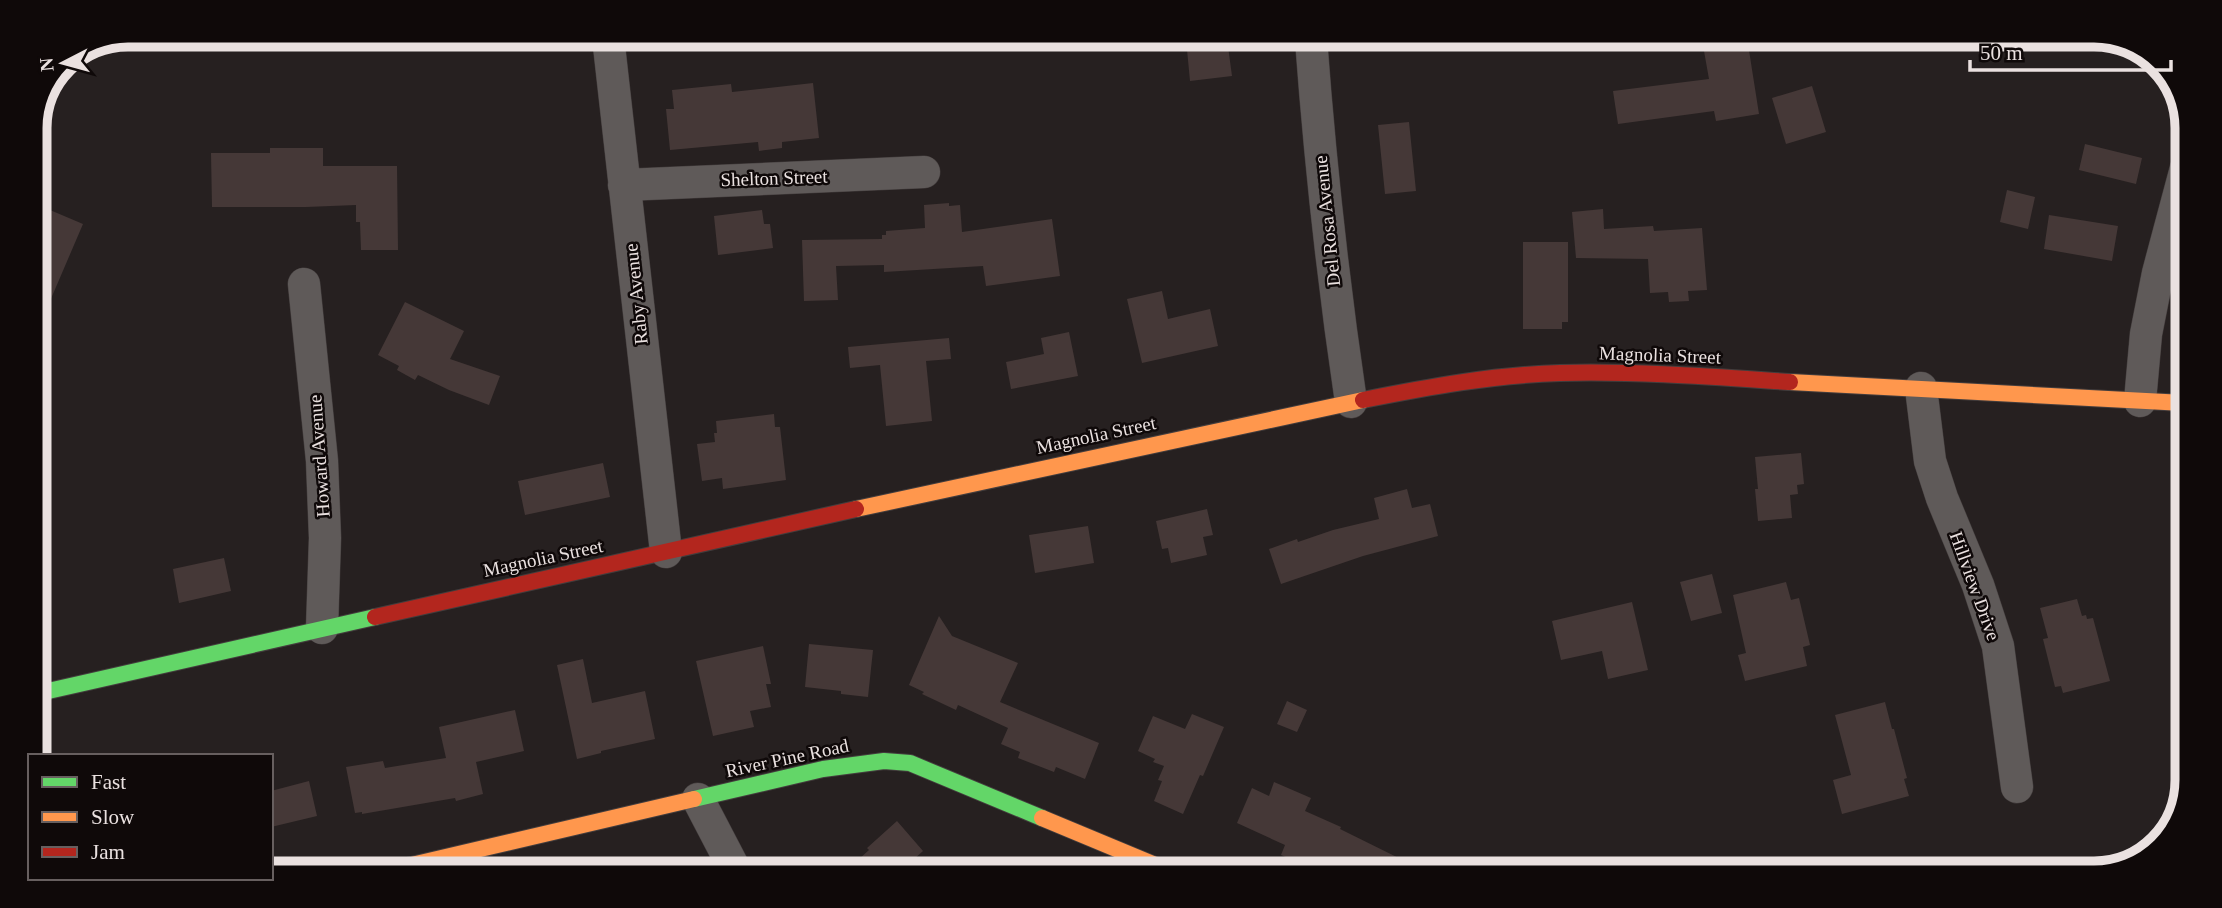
<svg xmlns="http://www.w3.org/2000/svg" width="2222" height="908" viewBox="0 0 2222 908" font-family="Georgia,serif">
	<style>
		.building { fill: #453837 }
		.lines { fill: none; stroke-linecap: round; stroke-linejoin: round }
		.street-casing { stroke: #433d3d; stroke-width: 33 }
		.fast-casing { stroke: #433d3d; stroke-width: 18 }
		.slow-casing { stroke: #433d3d; stroke-width: 18 }
		.jam-casing { stroke: #433d3d; stroke-width: 18 }
		.street { stroke: #5f5a59; stroke-width: 32 }
		.fast { stroke: #63d668; stroke-width: 16 }
		.slow { stroke: #ff974d; stroke-width: 16 }
		.jam { stroke: #b3261e; stroke-width: 16 }
		.labels { text-anchor: middle; dominant-baseline: central; stroke-width: 5; stroke-linejoin: round; paint-order: stroke }
		.street-label { font-size: 19px; fill: #eae1e0; stroke: #0f0909 }
		.rim { fill: none; stroke: #eae1e0; stroke-width: 9 }
	</style>
	<rect width="100%" height="100%" fill="#262020"/>
	<path class="building" d="M1186,39h41l5,37 -42,5z
		M1748,44l11,70 -43,7 -2,-10 -96,13 -5,-33 96,-12 -5,-28z
		M813,83l6,55 -37,4v6l-23,3 -1,-9 -88,8 -4,-41h8l-2,-19 59,-6 1,8z
		M1812,86l14,46 -40,12 -14,-46z
		M1409,122l7,69 -31,3 -7,-69z
		M2085,144l57,14 -6,26 -57,-14z
		M270,148h53v18h74l1,84h-37l-1,-28h-4v-17l-50,2h-94l-1,-54h59z
		M2007,190l28,7 -7,32 -28,-7z
		M949,203v3l11,-1 2,27 90,-13 8,57 -74,10 -3,-20 -99,6v-7l-48,1 2,34 -34,1 -2,-61 80,-1v-4h4v-4l39,-3 -1,-23z
		M1603,209l1,20 49,-3 1,5 48,-3 5,62 -19,1 1,10 -20,1 -1,-10 -18,1 -2,-34 -72,-1 -4,-46z
		M50,210l33,14 -48,112v-107l6,3z
		M762,210l2,14h6l3,24 -55,7 -4,-39z
		M2049,215l69,11 -6,35 -68,-12z
		M1523,242h45v80h-6v7h-39z
		M1162,291l6,28 42,-10 8,37 -76,17 -15,-64z
		M405,302l59,29 -14,28 50,17 -11,29 -40,-15 -31,-15 -3,5 -18,-10 2,-4 -21,-11z
		M1069,332l9,44 -67,13 -5,-27 38,-8 -3,-16z
		M949,338l2,21 -25,2 6,60 -46,5 -6,-61 -30,3 -2,-21z
		M774,414l1,13h5l6,53 -63,9 -1,-11 -20,3 -5,-37 18,-2 -1,-9h3l-1,-12z
		M1801,453l3,31 -7,1 1,9 -8,1 2,23 -34,3 -3,-32h3l-3,-32z
		M603,463l7,34 -85,18 -7,-34z
		M1407,489l5,19 18,-4 8,32 -75,20 -82,28 -12,-35 28,-10 1,3 35,-12 46,-11 -5,-21z
		M1207,509l6,26 -10,2 4,18 -36,8 -3,-15 -6,1 -6,-28z
		M1088,526l6,37 -59,10 -6,-38z
		M224,558l7,33 -52,12 -6,-34z
		M1712,574l10,39 -31,8 -11,-39z
		M1786,582l5,18 8,-2 11,47 -7,2 4,19 -62,15 -7,-26 8,-2 -13,-58z
		M2077,599l5,17 4,-1 1,4 6,-1 17,63 -47,12 -2,-7 -6,1 -12,-48 5,-1 -8,-30z
		M1632,602l16,68 -40,9 -6,-28 -41,9 -9,-39z
		M939,616l13,20 66,27 -18,39 99,41 -14,36 -29,-12 -2,5 -36,-14 2,-6 -19,-8 7,-16 -50,-23 -2,5 -34,-16 2,-2 -15,-7z
		M809,644l64,6 -5,47 -27,-3v-3l-36,-4z
		M763,646l8,38h-5l5,23 -21,4 4,16 -41,9 -17,-75z
		M583,659l9,44 53,-12 10,48 -54,12v2l-24,6 -20,-94z
		M1287,701l20,9 -10,22 -20,-8z
		M1885,702l7,27h2l13,49 -3,1 5,17 -67,18 -9,-34 18,-5 -16,-60z
		M515,710l9,41 -48,11 7,32 -27,7 -1,-3 -93,16v-2l-7,1 -9,-46 37,-6 2,7 61,-10 -7,-31z
		M1192,714l32,13 -21,49 -3,-1 -17,39 -29,-13 8,-20 -4,-1 6,-14 -11,-4 2,-3 -17,-8 15,-35 32,13z
		M309,781l8,35 -46,11v-36z
		M1274,782l37,16 -6,13 36,16 -1,2 85,42 -110,-1 -34,-15 4,-10 -48,-22 15,-35 17,8z
		M897,821l26,30 -20,18h-55l21,-19 -2,-2z"/>
	<g class="lines">
		<defs>
			<path id="street" d="M608,37l58,515
				M1311,39c9,122 22,242 40,363
				M624,185l300,-13
				M304,284l18,177 3,77 -3,90
				M1921,388l9,73 12,37 36,87 20,61 19,141
				M2140,401l6,-67 12,-61 28,-105
				M698,799l36,69"/>
			<path id="fast" d="M35,694l340,-77
				M694,799l129,-30 61,-8 26,2 132,55"/>
			<path id="slow" d="M1790,382l394,21
				M856,509l507,-109
				M1042,818l125,52
				M403,867l291,-68"/>
			<path id="jam" d="M1363,400c65,-13 130,-25 197,-27 76,-2 154,4 230,9
				M375,617l481,-108"/>
		</defs>
		<use href="#street" class="street-casing"/>
		<use href="#fast" class="fast-casing"/>
		<use href="#slow" class="slow-casing"/>
		<use href="#jam" class="jam-casing"/>
		<use href="#street" class="street"/>
		<use href="#fast" class="fast"/>
		<use href="#slow" class="slow"/>
		<use href="#jam" class="jam"/>
	</g>
	<g class="labels">
		<g class="street-label">
			<text transform="translate(774 178) rotate(-2)">Shelton Street</text>
			<text transform="translate(1327 221) rotate(-96)">Del Rosa Avenue</text>
			<text transform="translate(636 294) rotate(-96)">Raby Avenue</text>
			<text transform="translate(1660 355) rotate(2)">Magnolia Street</text>
			<text transform="translate(1096 435) rotate(-12)">Magnolia Street</text>
			<text transform="translate(319 456) rotate(-94)">Howard Avenue</text>
			<text transform="translate(543 558) rotate(-12)">Magnolia Street</text>
			<text transform="translate(1975 586) rotate(70)">Hillview Drive</text>
			<text transform="translate(787 758) rotate(-12)">River Pine Road</text>
		</g>
	</g>
	<path d="M0 0H2222V908H0ZM128 47H2094A81 81 0 0 1 2175 128V780A81 81 0 0 1 2094 861H128A81 81 0 0 1 47 780V128A81 81 0 0 1 128 47Z" fill="#0f0909" fill-rule="evenodd"/>
	<path class="rim" d="M128 47H2094A81 81 0 0 1 2175 128V780A81 81 0 0 1 2094 861H128A81 81 0 0 1 47 780V128A81 81 0 0 1 128 47Z"/>
	<rect x="28" y="754" width="245" height="126" fill="#0f0909" stroke="#675f5f" stroke-width="2"/>
	<rect x="42" y="777" width="35" height="10" fill="#63d668" stroke="#675f5f" stroke-width="2"/>
	<text x="91" y="789" font-size="21" fill="#eae1e0">Fast</text>
	<rect x="42" y="812" width="35" height="10" fill="#ff974d" stroke="#675f5f" stroke-width="2"/>
	<text x="91" y="824" font-size="21" fill="#eae1e0">Slow</text>
	<rect x="42" y="847" width="35" height="10" fill="#b3261e" stroke="#675f5f" stroke-width="2"/>
	<text x="91" y="859" font-size="21" fill="#eae1e0">Jam</text>
	<g transform="translate(63 63) rotate(264)" stroke="#0f0909" stroke-width="5" paint-order="stroke">
	<path d="M0-5L12 26L0 18L-12 26Z" fill="#eae1e0"/>
	<text y="-10" font-size="19" font-weight="bold" text-anchor="middle" fill="#eae1e0">N</text>
	</g>
	<path d="M1970 60v10h201v-10" fill="none" stroke="#eae1e0" stroke-width="3.5"/>
	<text x="1980" y="60" font-size="21" fill="#eae1e0" stroke="#0f0909" stroke-width="5" paint-order="stroke">50 m</text>
</svg>
